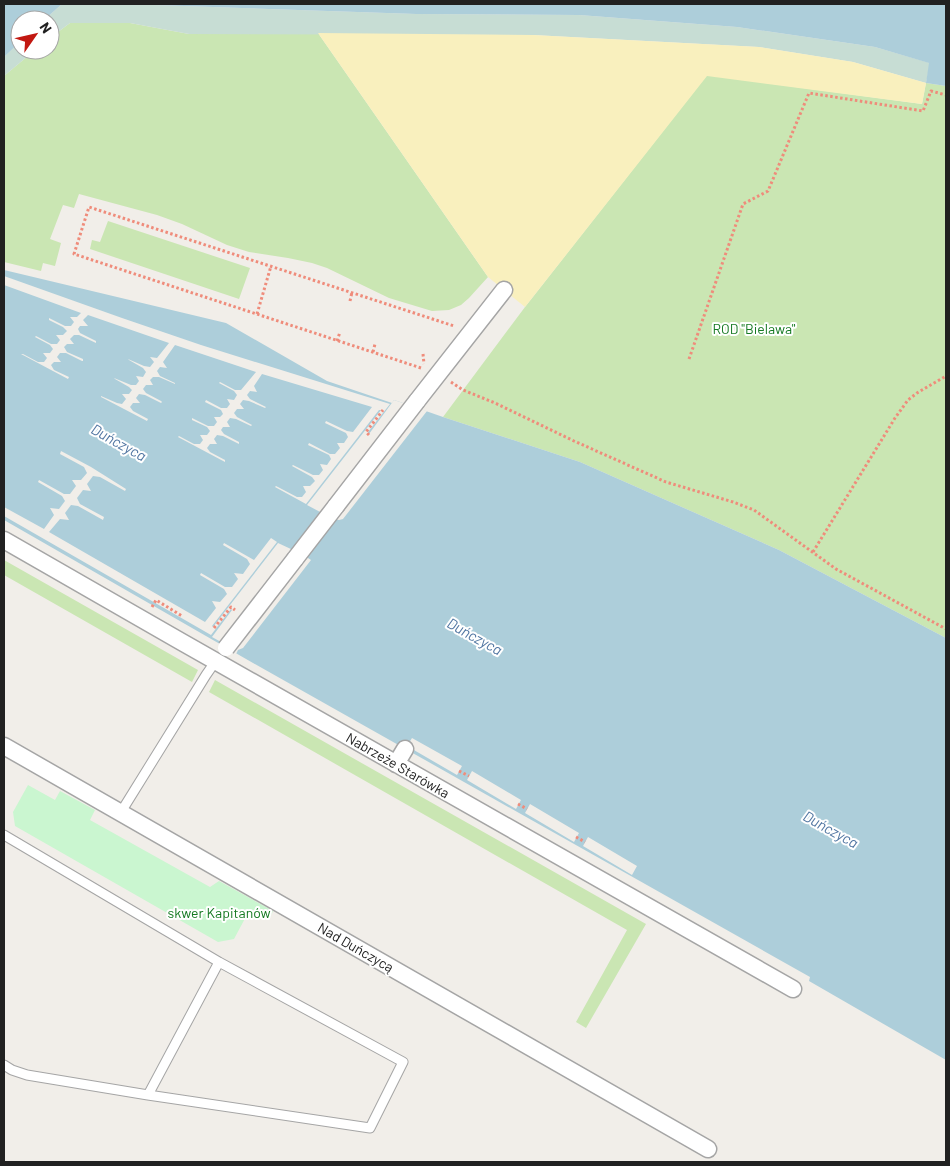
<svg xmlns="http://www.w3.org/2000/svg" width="950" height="1166" viewBox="0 0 950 1166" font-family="Barlow,sans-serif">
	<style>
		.grass { fill: #cae6b3 }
		.wetland { fill: #c7ddd4 }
		.sand { fill: #f9f0be }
		.park { fill: #caf6d0 }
		.water { fill: #adceda }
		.pier { fill: #f1eee9 }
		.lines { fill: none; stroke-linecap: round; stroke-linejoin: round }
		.lane-casing { stroke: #a5a5a5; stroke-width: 11 }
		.street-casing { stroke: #a5a5a5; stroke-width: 19 }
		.path { stroke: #ef8c7b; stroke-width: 3; stroke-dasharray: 2.5 2.5; stroke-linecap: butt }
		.lane { stroke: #fff; stroke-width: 9 }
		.street { stroke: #fff; stroke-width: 16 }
		.street-bridge-casing { stroke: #a5a5a5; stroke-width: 19; stroke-linecap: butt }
		.street-bridge { stroke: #fff; stroke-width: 16 }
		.labels { text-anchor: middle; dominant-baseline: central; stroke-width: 4; stroke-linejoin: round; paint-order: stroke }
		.park-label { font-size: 14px; fill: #157922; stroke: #fff }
		.street-label { font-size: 14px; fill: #212121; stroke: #fff }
		.water-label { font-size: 15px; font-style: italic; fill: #5176a2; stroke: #fff }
	</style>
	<rect width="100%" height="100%" fill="#f1eee9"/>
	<path class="grass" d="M70,23h60l59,11 129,-1 170,244 -19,21 -8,7 -12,5 -17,1 -43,-13 -62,-30 -15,-5 -24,-5 -39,-6 -22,-7 -45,-21 -25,-9 -78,-21 -5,14 -11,-3 -13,34 11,4 -6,23 -12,-3 -2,8 -37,-9v-186l31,-26h15v-12z
		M707,75l215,29 4,-21 20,3v552l-167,-88 -199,-88 -137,-45 82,-110z
		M108,221l142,47 -11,31 -149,-50 2,-9 8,2z
		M4,560l194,110 -6,12 -188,-107z
		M215,680l431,244 -60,104 -10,-6 51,-92 -418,-238z"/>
	<path class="wetland" d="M62,4h64l290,10 163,1 158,12 138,20 55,16 -4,20 -73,-21 -94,-15 -226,-12 -344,-1 -59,-11h-60l-20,15v-18h-6z
		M20,42v8h15l-31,26v-19z"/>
	<path class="sand" d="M318,33l215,2 226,12 94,15 73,21 -4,21 -215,-28 -182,231 -37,-30z"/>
	<path class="park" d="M28,785l27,15 5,-9 35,19 -5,10 120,67 9,-6 54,30 -3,6 -4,-2 -6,2 -11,-6 -15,28 -16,3 -203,-116 -2,-14z"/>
	<path class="water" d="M4,4h58l-18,16h-24v22l-16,15z
		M126,4h820v82l-20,-3 3,-20 -54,-16 -138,-20 -158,-12 -163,-1z
		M4,270l222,53 101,58 65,22 2,-3 6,2 43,15 137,45 199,88 167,88v422l-137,-79 1,-4 -557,-314 -249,-143z"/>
	<path class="pier" d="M4,276l118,42 79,27 189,59 -22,28 1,2 25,-34 33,11 -84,108 -4,1 -6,-1 -28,37 6,4 -68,88 -5,2 -2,4 -16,-10 1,-2 -9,-5 20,-27 -1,-1 -20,26 -207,-119v-9l40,22 10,-14 -4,-7 9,1 6,-8 -3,-5 -24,-14 1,-2 25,14h6l6,-8 -4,-6h9l6,-7 -3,-6 -24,-13 1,-3 30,16 35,22 -1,2 -25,-14 -7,-1 -6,8 4,7 -8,-1 -6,8 3,6 24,13 -1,3 -25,-14 -7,-1 -6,8 4,7 -9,-1 -11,13 156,90 11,-14 -4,-7 8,1 7,-8 -3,-5 -24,-14 1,-2 24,14h7l6,-8 -4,-6 9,1 7,-10 -3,-5 -24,-14 1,-2 30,17 17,-22 6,4 -65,84 1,1 65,-84 15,7 29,-37 -15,-8 74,-95h-2l-73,94 -31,-17 1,-1 21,11h5l4,-5 -3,-6h7l5,-5 -3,-4 -20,-11 1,-1 20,10h6l4,-5 -3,-6 7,1 4,-6 -2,-4 -21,-10 1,-2 21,11h5l5,-6 -3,-5h7l4,-6 -2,-4 -21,-10 1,-2 21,10 6,1 19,-25 -110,-33 -8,12 3,6 -7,-1 -3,4 3,4 16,8 -1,1 -16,-7 -6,-1 -3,4 4,5h-7l-3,4 3,4 15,8 -1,1 -15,-7 -6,-1 -3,4 3,5h-7l-2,3 3,4 15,8v2l-16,-8 -6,-1 -3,4 3,5h-7l-3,4 3,4 15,8v2l-47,-25 1,-1 15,8h6l3,-4 -3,-5h7l3,-4 -3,-4 -15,-7v-2l16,8h6l3,-4 -3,-5h6l3,-3 -2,-4 -16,-8 1,-2 15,8h6l3,-4 -3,-5 7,1 3,-5 -3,-4 -15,-8 1,-1 15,8h6l15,-18 -81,-27 -12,17 4,6 -7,-1 -3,4 3,5 15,7v1l-16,-7h-6l-3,3 3,5h-7l-3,4 3,4 15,8 1,1 -1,1 -16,-8 -6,-1 -3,4 4,5h-7l-3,4 3,4 15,8 -1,2 -46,-24v-1l16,7 5,1 4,-5 -4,-5h7l3,-4 -3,-3 -14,-8 -1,-1 17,7h5l3,-4 -3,-5 7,1 3,-5 -3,-4 -14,-8 -1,-1 16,7 6,1 4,-5 -4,-5 7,1 12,-15 -81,-28 -5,5 5,6h-8l-2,3 2,4 16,8v2l-17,-8h-5l-4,4 4,5h-7l-3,3 3,5 16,7v2h-1l-16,-8h-6l-3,4 4,5h-7l-3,3 3,5 15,7 -1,2 -47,-25h2l15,8h6l3,-4 -4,-5h7l3,-4 -3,-4 -15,-8 1,-1 15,8h6l3,-4 -4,-5h7l4,-4 -4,-4 -14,-7v-2l16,8h6l3,-4 -4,-5h7l4,-4 -77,-28z
		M412,738l50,28 -5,9 -50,-29z
		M472,771l49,29 -5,9 -49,-29z
		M530,804l49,29 -5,9 -49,-29z
		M588,837l49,29 -5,9 -49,-29z"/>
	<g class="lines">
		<defs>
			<path id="lane" d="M121,812l85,-137 9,-13
				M4,835l215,127
				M4,1065l8,5 15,5 121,20 222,33 33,-66 -184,-100 -71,133"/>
			<path id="street" d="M417,401l87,-111
				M4,540l176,101 613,348
				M295,559l41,-53
				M4,746l704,403
				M396,764l9,-15"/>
		</defs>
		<use href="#lane" class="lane-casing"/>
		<use href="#street" class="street-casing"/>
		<path class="path" d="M350,301l2,-9
			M257,314l14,-48
			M337,341l3,-9
			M373,352l2,-8
			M423,354l1,10
			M689,359l54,-155 25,-13 41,-98 114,18 8,-20 15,4
			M421,368l-347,-114 15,-47 365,119
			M451,382l12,8 32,13 79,38 92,41 67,20 21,8 82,59 110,60
			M369,435l-3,-3 17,-22
			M813,552l82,-134 13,-18 9,-7 29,-17
			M152,607l4,-7 26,16
			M214,628l17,-21 4,3
			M459,771l10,5
			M518,804l9,5
			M576,837l9,5"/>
		<use href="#lane" class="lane"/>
		<use href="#street" class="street"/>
		<defs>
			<path id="street-bridge" d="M336,506l81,-105
				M226,648l69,-89"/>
		</defs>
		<use href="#street-bridge" class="street-bridge-casing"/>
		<use href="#street-bridge" class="street-bridge"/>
	</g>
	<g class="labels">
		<g class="park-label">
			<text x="754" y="328">ROD "Bielawa"</text>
			<text x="219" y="912">skwer Kapitanów</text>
		</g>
		<g class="street-label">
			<text transform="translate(398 765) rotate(30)">Nabrzeże Starówka</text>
			<text transform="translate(356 947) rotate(30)">Nad Duńczycą</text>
		</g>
		<g class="water-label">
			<text transform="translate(119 442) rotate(29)">Duńczyca</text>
			<text transform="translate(475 636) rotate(29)">Duńczyca</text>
			<text transform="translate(831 829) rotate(29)">Duńczyca</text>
		</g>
	</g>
	<rect width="950" height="1166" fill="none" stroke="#212121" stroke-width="10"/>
	<g transform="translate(35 35) rotate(56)"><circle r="24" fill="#ffffff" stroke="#a6a6a6"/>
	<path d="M0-4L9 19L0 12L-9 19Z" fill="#c21811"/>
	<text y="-8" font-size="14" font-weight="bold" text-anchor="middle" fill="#212121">N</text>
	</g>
</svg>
